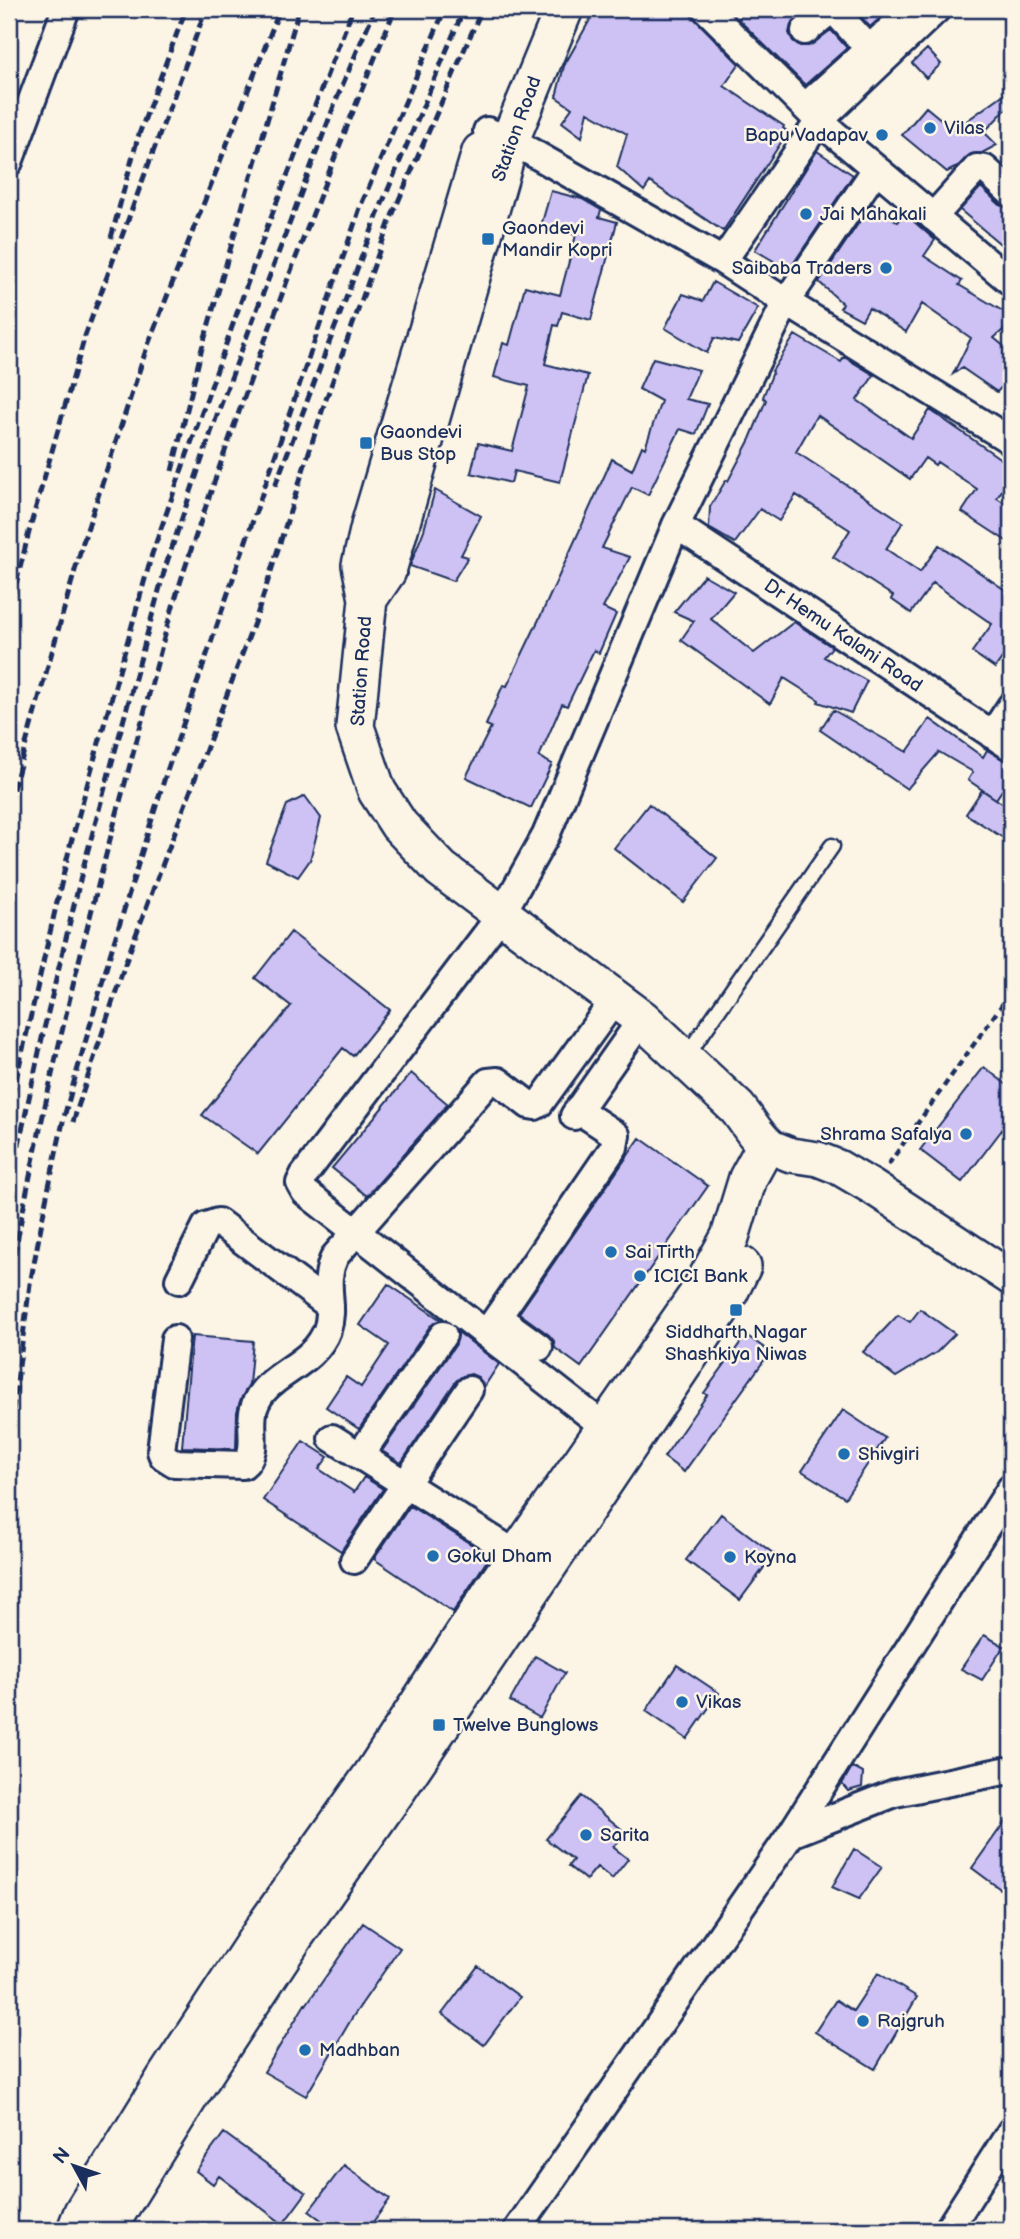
<svg xmlns="http://www.w3.org/2000/svg" width="1020" height="2239" viewBox="0 0 1020 2239" font-family="'Balsamiq Sans',sans-serif">
	<style>
		.building { fill: #cec2f4; stroke: #1b2f5e; stroke-width: 2 }
		.lines { fill: none; stroke-linecap: round; stroke-linejoin: round }
		.service-casing { stroke: #1b2f5e; stroke-width: 19 }
		.minor-casing { stroke: #1b2f5e; stroke-width: 32 }
		.tertiary-casing { stroke: #1b2f5e; stroke-width: 38 }
		.secondary-casing { stroke: #1b2f5e; stroke-width: 42 }
		.path { stroke: #1b2f5e; stroke-width: 4.5; stroke-dasharray: 7 5; stroke-linecap: butt }
		.service { stroke: #fcf5e5; stroke-width: 14 }
		.minor { stroke: #fcf5e5; stroke-width: 26 }
		.tertiary { stroke: #fcf5e5; stroke-width: 33 }
		.secondary { stroke: #fcf5e5; stroke-width: 37 }
		.rail { stroke: #1b2f5e; stroke-width: 5; stroke-dasharray: 10 5; stroke-linecap: butt }
		.poi-dot { fill: #1f6fb2; stroke: #fcf5e5; stroke-width: 2.5 }
		.labels { text-anchor: middle; dominant-baseline: central; stroke-width: 5; stroke-linejoin: round; paint-order: stroke }
		.poi-label { font-size: 19px; fill: #1b2f5e; stroke: #fcf5e5; text-anchor: start }
		.street-label { font-size: 19px; fill: #1b2f5e; stroke: #fcf5e5 }
	</style>
	<rect width="100%" height="100%" fill="#fcf5e5"/>
	<filter id="ink" filterUnits="userSpaceOnUse"><feTurbulence type="fractalNoise" baseFrequency=".0143" numOctaves="2"/><feDisplacementMap in="SourceGraphic" scale="14" xChannelSelector="R" yChannelSelector="G"/><feConvolveMatrix kernelMatrix="1 2 1 2 8 2 1 2 1" color-interpolation-filters="sRGB"/></filter>
	<g filter="url(#ink)">
		<path class="building" d="M596,9h89l54,55 -15,22 60,40 -1,2 5,4 -65,99 -73,-49 -6,9 -27,-24 10,-33 -39,-22 -6,25 -20,-15 10,-14 -16,-11 8,-31z
			M749,9h58l-16,16 -2,8 4,8 7,5h8l23,-16 16,18 -42,37 -67,-66z
			M854,9h36l-20,18z
			M927,49l14,15 -15,14 -14,-15z
			M1011,89v15l-27,28 13,13 -15,8 -11,1 -14,13 -10,5 -45,-37 24,-28 28,23z
			M817,151l36,24 -64,95 -34,-20z
			M981,187l19,18 11,3v45l-51,-43z
			M551,191l31,8 19,11 -2,7 18,5 -26,98 -29,-8 -4,14 -4,-1 -9,39 43,11 -28,107 -46,-11 -3,12 -40,-10 7,-30 34,8 17,-65 -35,-9 9,-34 6,2 16,-59 35,9 16,-60 -35,-9z
			M872,203l26,19 6,-9 31,27 -11,16 38,25 -3,4 52,31v7l-17,15 17,14v25l-14,15 -35,-24 -9,6 18,-36 -49,-34 -16,28 -37,-24 -7,12 -22,-12 3,-4 -24,-22z
			M713,282l45,26 -20,35 -24,-5 -7,15 -42,-25 18,-34 20,7z
			M795,335l46,27 3,-5 30,18 -17,25 54,38 19,-28 81,56v10l-14,22 14,9v37l-49,-32 15,-23 -40,-27 -2,3 -10,-7 -15,21 -93,-64 -21,37 107,70 -17,27 34,23 19,-27 72,49v51l-16,23 -23,-16 20,-28 -59,-41 -22,30 -20,-14 2,-3 -60,-39 17,-27 -54,-35 -17,26 -19,-12 -25,34 -26,-15 1,-21 16,-27 2,1 22,-42 16,-39 -3,-3 10,-25 -1,-1z
			M653,358l46,12 -13,29 22,5 -12,30 -16,-5 -32,66 -16,-8 -30,61 28,9 -27,51 13,6 -17,39 -5,-3 -27,56 -5,-2 -23,53 13,7 -21,44 -65,-31 25,-50 -5,-2 17,-40 4,1 35,-73 70,-154 20,11 10,-24 3,2 16,-47 -22,-12z
			M435,490l46,26 -20,39 7,2 -15,24 -43,-15 14,-36z
			M704,575l30,17 -23,27 43,34 40,-31 38,25 -8,10 43,24 -16,32 -33,-11 1,-2 -35,-22 -14,26 -89,-64 13,-19 -20,-9z
			M833,710l74,42 23,-33 53,38 4,-7 24,14v13l-15,22 -28,-19 5,-8 -34,-20 -32,37 -87,-59z
			M982,790l29,19v34l-45,-29z
			M305,796l16,22 -11,42 -12,17 -32,-16 21,-56z
			M649,804l68,54 -34,44 -69,-54z
			M291,932l99,78 -37,46 -10,-8 -85,106 -56,-39 89,-109 -36,-28z
			M984,1067l27,21v30l-49,64 -42,-32z
			M411,1073l37,31 -81,92 -35,-28z
			M640,1138l68,48 -127,181 -26,-19 -1,-7 -5,-6 -30,-22z
			M388,1284l53,36 -11,6 -71,103 -33,-22 20,-30 15,10 28,-42 -29,-20z
			M920,1309l35,25 -18,18 -41,25 -33,-25 35,-37 12,7z
			M458,1332l41,32 -15,23 -6,-10 -7,-3 -8,2 -7,5 -55,82 -19,-12 74,-107z
			M746,1335l24,17 -86,120 -20,-15 43,-62 -3,-2z
			M192,1336l61,5 -4,43 -9,17 -3,11 -1,37 -54,-2z
			M843,1410l42,28 -40,60 -43,-27z
			M303,1441l25,16 -9,12 35,23 10,-15 19,12 -42,62 -78,-51z
			M410,1506l80,50 -37,56 -79,-53z
			M721,1514l53,40 -34,46 -54,-40z
			M984,1635l20,11 -22,34 -21,-11z
			M535,1656l30,17 -25,45 -30,-17z
			M677,1665l42,28 -32,46 -41,-28z
			M852,1767l11,6 -1,14 -14,4 -6,-7z
			M581,1796l44,36 -12,15 15,12 -16,20 -15,-12 -11,13 -18,-14 5,-6 -27,-21z
			M1011,1813v84l-39,-29z
			M854,1849l28,18 -23,32 -27,-12z
			M363,1923l37,25 -48,70 -46,78 -42,-24 41,-68 1,1z
			M478,1966l42,31 -36,48 -42,-31z
			M878,1973l39,24 -42,72 -60,-37 21,-32 17,11z
			M224,2133l82,60 -23,31 -64,-48 -6,8 -17,-13z
			M344,2165l46,34 -23,31h-32l-26,-19z"/>
		<g class="lines">
			<defs>
				<path id="service" d="M685,1058l147,-212"/>
				<path id="minor" d="M706,9l113,112 192,161
					M833,9l48,53
					M805,31l27,-22
					M805,107l108,-98
					M487,131l23,9 213,121 63,41 225,139
					M9,162l57,-153
					M933,217l44,-49 8,1 26,24
					M723,261l96,-140 118,-112
					M676,525l335,222
					M992,735l19,-29
					M574,1116l68,-97
					M179,1280l27,-54 12,-4 112,84
					M499,1318l40,29
					M486,1334l128,-187 2,-12 -38,-25
					M175,1339l-14,112 2,5 11,7 69,2c17,-13 5,-38 11,-57 10,-35 59,-40 73,-78 9,-26 -6,-46 8,-74l153,-174 10,-1 31,24 6,1 5,-3 75,-104
					M332,1438l200,126
					M619,1438l-314,-246 -5,-9 4,-8 197,-260 45,-80 130,-310 110,-223 90,-133
					M360,1455l83,-120
					M354,1560l115,-170
					M791,1834l104,-41 109,-22 7,1
					M517,2230l274,-396 220,-346
					M948,2230l63,-99"/>
				<path id="tertiary" d="M766,1145l25,10 27,4 20,8 34,20 139,91"/>
				<path id="secondary" d="M564,9l-54,131 -123,431 -19,28 -13,128 22,64 22,34 42,44 201,150 95,89c11,13 17,26 29,37
					M368,599l-7,-34 10,-43 110,-370
					M76,2230l7,-18 84,-136 102,-155 104,-147 120,-184 206,-297 31,-56 18,-59 18,-33
					M106,2230l86,-138 102,-155 103,-147 324,-482 21,-42"/>
			</defs>
			<use href="#service" class="service-casing"/>
			<use href="#minor" class="minor-casing"/>
			<use href="#tertiary" class="tertiary-casing"/>
			<use href="#secondary" class="secondary-casing"/>
			<path class="path" d="M888,1165l123,-173"/>
			<use href="#service" class="service"/>
			<use href="#minor" class="minor"/>
			<use href="#tertiary" class="tertiary"/>
			<use href="#secondary" class="secondary"/>
			<path class="rail" d="M111,238l27,-101 48,-128
				M172,471l30,-123 97,-339
				M275,486l104,-275 85,-202
				M9,612l22,-88 54,-188 121,-327
				M9,804l74,-262 63,-192 134,-341
				M9,1110l61,-264 82,-292 117,-332 84,-213
				M73,1122l53,-161 131,-346 67,-210 67,-187 91,-209
				M9,1190l35,-161 39,-161 83,-303 51,-150 120,-317 38,-89
				M9,1284c32,-176 75,-350 122,-523 18,-64 33,-130 54,-193 63,-189 134,-376 210,-559
				M9,1441l21,-157 16,-84 18,-83 46,-162 55,-178 196,-572 84,-196"/>
		</g>
	</g>
	<g class="poi-dot">
		<circle cx="930" cy="128" r="7"/>
		<circle cx="882" cy="135" r="7"/>
		<circle cx="806" cy="214" r="7"/>
		<rect x="481" y="232" width="14" height="14" rx="3.5"/>
		<circle cx="886" cy="268" r="7"/>
		<rect x="359" y="436" width="14" height="14" rx="3.5"/>
		<circle cx="966" cy="1134" r="7"/>
		<circle cx="611" cy="1252" r="7"/>
		<circle cx="640" cy="1276" r="7"/>
		<rect x="729" y="1303" width="14" height="14" rx="3.5"/>
		<circle cx="844" cy="1454" r="7"/>
		<circle cx="433" cy="1556" r="7"/>
		<circle cx="730" cy="1557" r="7"/>
		<circle cx="682" cy="1702" r="7"/>
		<rect x="432" y="1718" width="14" height="14" rx="3.5"/>
		<circle cx="586" cy="1835" r="7"/>
		<circle cx="863" cy="2021" r="7"/>
		<circle cx="305" cy="2050" r="7"/>
	</g>
	<g class="labels">
		<g class="poi-label">
			<text x="944" y="128">Vilas</text>
			<text x="868" y="135" text-anchor="end">Bapu Vadapav</text>
			<text x="820" y="214">Jai Mahakali</text>
			<text x="502" y="228">Gaondevi<tspan x="502" dy="22">Mandir Kopri</tspan></text>
			<text x="872" y="268" text-anchor="end">Saibaba Traders</text>
			<text x="380" y="432">Gaondevi<tspan x="380" dy="22">Bus Stop</tspan></text>
			<text x="952" y="1134" text-anchor="end">Shrama Safalya</text>
			<text x="625" y="1252">Sai Tirth</text>
			<text x="654" y="1276">ICICI Bank</text>
			<text x="736" y="1332" text-anchor="middle">Siddharth Nagar<tspan x="736" dy="22">Shashkiya Niwas</tspan></text>
			<text x="858" y="1454">Shivgiri</text>
			<text x="447" y="1556">Gokul Dham</text>
			<text x="744" y="1557">Koyna</text>
			<text x="696" y="1702">Vikas</text>
			<text x="453" y="1725">Twelve Bunglows</text>
			<text x="600" y="1835">Sarita</text>
			<text x="877" y="2021">Rajgruh</text>
			<text x="319" y="2050">Madhban</text>
		</g>
		<g class="street-label">
			<text transform="translate(517 129) rotate(-70)">Station Road</text>
			<text transform="translate(843 636) rotate(34)">Dr Hemu Kalani Road</text>
			<text transform="translate(362 671) rotate(-86)">Station Road</text>
		</g>
	</g>
	<rect width="1020" height="2239" fill="none" stroke="#fcf5e5" stroke-width="35"/>
	<rect x="18" y="18" width="985" height="2204" fill="none" stroke="#1b2f5e" stroke-width="2.5" filter="url(#ink)"/>
	<g transform="translate(74 2166) rotate(310)" stroke="#fcf5e5" stroke-width="5" paint-order="stroke">
	<path d="M0-5L12 26L0 18L-12 26Z" fill="#1b2f5e"/>
	<text y="-10" font-size="19" font-weight="bold" text-anchor="middle" fill="#1b2f5e">N</text>
	</g>
</svg>
